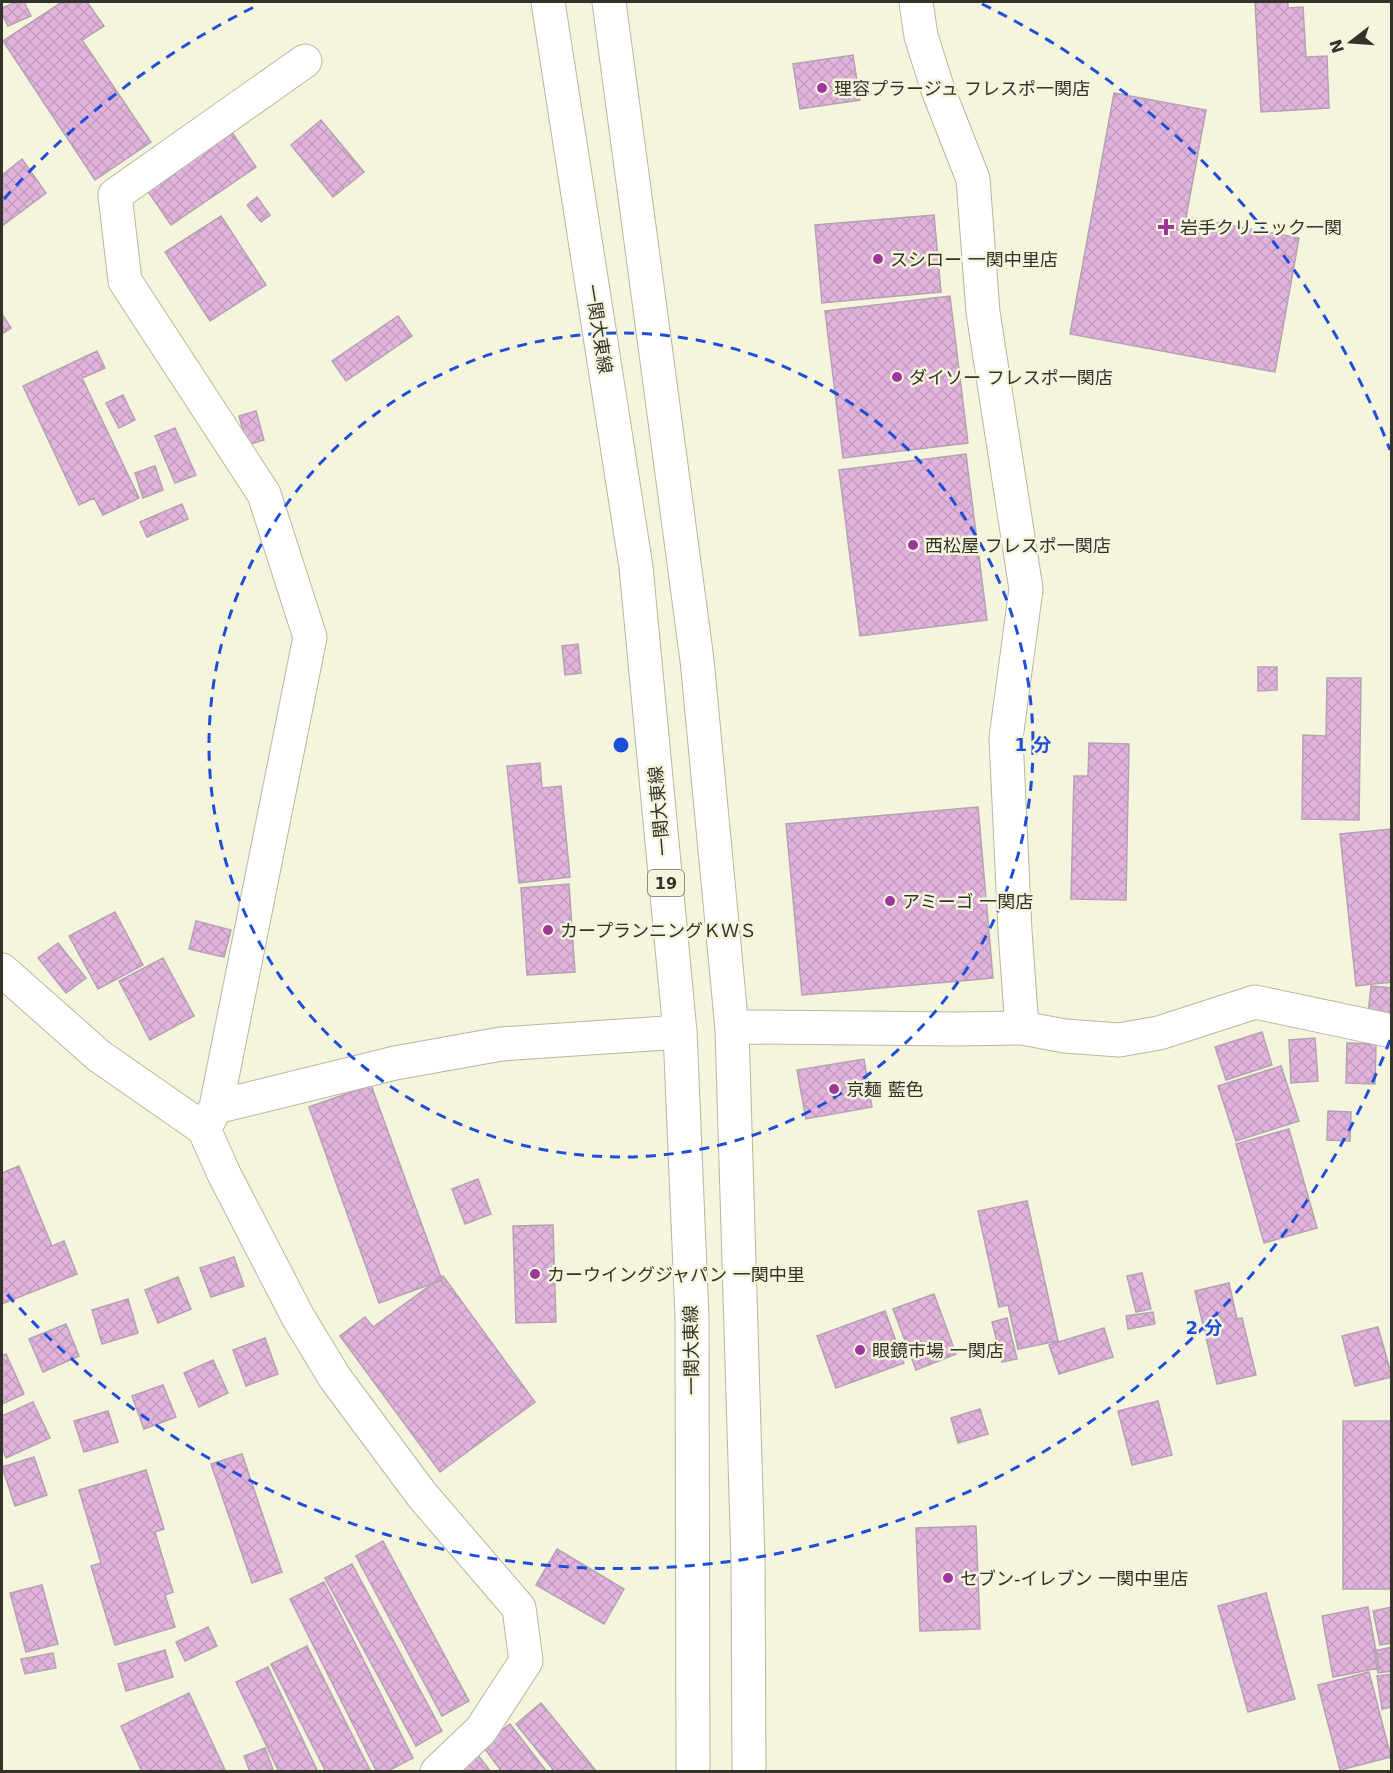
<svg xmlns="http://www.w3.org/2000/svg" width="1393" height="1773" viewBox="0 0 1393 1773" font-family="'DejaVu Sans','Noto Sans JP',sans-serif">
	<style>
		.building { fill: url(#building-cross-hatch); stroke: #b4a2b2; stroke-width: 1.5 }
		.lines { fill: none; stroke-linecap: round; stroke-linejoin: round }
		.minor-casing { stroke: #b7b7a0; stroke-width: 35 }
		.major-casing { stroke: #b7b7a0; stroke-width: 35 }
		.minor { stroke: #fff; stroke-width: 33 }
		.major { stroke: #fff; stroke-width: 33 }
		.ring { fill: none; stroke: #1d4ed8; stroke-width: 3; stroke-dasharray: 10 8 }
		.poi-dot { fill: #9f379a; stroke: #f5f5dd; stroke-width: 2 }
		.labels { text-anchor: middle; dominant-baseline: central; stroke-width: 5; stroke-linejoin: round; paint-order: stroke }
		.shield { fill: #f5f5dd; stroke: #6d6c5f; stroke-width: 1.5 }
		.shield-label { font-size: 16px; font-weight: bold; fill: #333229 }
		.poi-label { font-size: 18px; fill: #333229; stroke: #f5f5dd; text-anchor: start }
		.street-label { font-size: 18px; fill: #333229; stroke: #f5f5dd }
		.centre { fill: #1d4ed8; stroke: #f5f5dd; stroke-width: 3 }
		.ring-label { font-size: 18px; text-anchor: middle; font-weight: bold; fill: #1d4ed8; stroke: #f5f5dd; stroke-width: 5; stroke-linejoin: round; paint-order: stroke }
	</style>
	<defs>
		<pattern id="building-cross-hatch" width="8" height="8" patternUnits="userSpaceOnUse" patternTransform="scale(1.5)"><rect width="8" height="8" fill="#e2b4dd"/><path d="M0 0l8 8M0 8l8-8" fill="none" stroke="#c29bbe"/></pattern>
	</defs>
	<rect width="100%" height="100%" fill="#f5f5dd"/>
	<path class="building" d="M16,2h8l7,14 -23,10 -6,-12v-6z
		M62,2h25l17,24 -22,14 69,102 -56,38 -92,-139z
		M1255,2h33v6l15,-1 3,50 21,-1 2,52 -68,4z
		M853,55l7,45 -60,9 -7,-45z
		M1114,93l92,17 -20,107 113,21 -24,134 -205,-38z
		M321,120l43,52 -31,25 -42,-52z
		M231,131l25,36 -85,58 -24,-35z
		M22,159l24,34 -44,33v-51z
		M257,197l13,18 -9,7 -14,-17z
		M934,215l7,77 -119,11 -7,-78z
		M221,216l45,69 -56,36 -45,-69z
		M950,296l18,147 -125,15 -18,-147z
		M2,314l9,14 -9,6z
		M398,316l14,20 -66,45 -14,-20z
		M97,351l8,17 -23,10 57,120 -36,17 -9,-17 -15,7 -56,-119z
		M123,395l12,25 -16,8 -13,-25z
		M256,411l8,29 -17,5 -8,-29z
		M175,428l21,47 -21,8 -20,-47z
		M966,454l21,166 -127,16 -21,-166z
		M155,466l8,24 -20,8 -8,-25z
		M182,504l6,15 -41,18 -7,-15z
		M578,644l3,29 -16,2 -3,-29z
		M1258,667h19v23l-19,1z
		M1327,678h34l-2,142 -57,-1 1,-84 23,1z
		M1089,743l40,1 -3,156 -55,-1 3,-123h14z
		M540,763l2,25 19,-2 9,91 -51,6 -12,-117z
		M978,807l15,171 -191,17 -16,-171z
		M1392,829v153l-36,4 -16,-152z
		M569,884l6,88 -48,3 -6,-87z
		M115,912l28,53 -45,24 -29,-53z
		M196,921l35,9 -7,27 -35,-8z
		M58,943l28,35 -20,15 -28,-35z
		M163,958l31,58 -44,24 -31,-59z
		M1371,986l21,2v30l-24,-3z
		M1262,1032l10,33 -46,15 -11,-33z
		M1315,1038l3,43 -27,2 -2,-43z
		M1347,1043l29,1 -1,40 -29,-1z
		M864,1059l8,48 -66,12 -9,-49z
		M1281,1066l18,55 -63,20 -18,-55z
		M371,1085l71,195 -63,23 -70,-196z
		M1328,1111l23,1 -1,29 -23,-1z
		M1289,1129l28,99 -53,15 -28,-99z
		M19,1166l33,80 12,-5 13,33 -75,30v-131z
		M478,1179l13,35 -26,10 -13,-35z
		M1027,1201l31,140 -40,8 -10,-44 -9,2 -21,-96z
		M553,1225l3,97 -40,1 -3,-97z
		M234,1257l10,29 -33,11 -11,-29z
		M1142,1273l9,36 -15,3 -9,-36z
		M443,1276l92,126 -95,70 -100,-136 25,-19 8,10z
		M178,1277l13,32 -33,14 -13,-33z
		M1229,1283l8,36 5,-1 14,57 -39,9 -22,-93z
		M934,1294l22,60 -40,16 -23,-61z
		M128,1299l10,34 -36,11 -10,-34z
		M885,1311l19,52 -68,25 -19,-52z
		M1153,1312l2,12 -27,5 -2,-13z
		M1007,1318l10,41 -15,3 -10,-40z
		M66,1324l13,32 -36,16 -14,-33z
		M1378,1327l14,50 -37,9 -13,-50z
		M1104,1328l9,29 -54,17 -10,-29z
		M265,1338l13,36 -32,12 -13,-36z
		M6,1354l18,40 -22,10v-48z
		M213,1360l15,33 -29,14 -15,-34z
		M163,1385l13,32 -32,12 -12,-33z
		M1158,1401l14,54 -40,10 -14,-54z
		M33,1402l17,36 -44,20 -4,-11v-31z
		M980,1409l8,25 -30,9 -7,-25z
		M108,1411l10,31 -34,10 -10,-31z
		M1343,1421h49v168h-49z
		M242,1454l40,118 -30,11 -41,-119z
		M34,1457l13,38 -32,11 -13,-39z
		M146,1470l18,59 -9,3 18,60 -8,3 10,32 -60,18 -24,-79 10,-3 -22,-73z
		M976,1526l4,103 -60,2 -4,-103z
		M383,1541l86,160 -27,15 -86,-160z
		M557,1549l67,40 -20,35 -68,-39z
		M352,1564l90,167 -26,15 -91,-168z
		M324,1582l89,176 -27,14h-9l-87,-173z
		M42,1585l16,59 -32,8 -16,-59z
		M1266,1593l29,106 -47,13 -30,-106z
		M1368,1607l11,61 -46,9 -11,-61z
		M1392,1607v36l-12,2 -7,-34z
		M208,1627l9,19 -32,15 -9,-19z
		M307,1646l64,126h-45l-55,-108z
		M1392,1647v24l-14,2 -4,-22z
		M165,1650l8,27 -47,14 -8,-27z
		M53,1653l3,15 -31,6 -4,-15z
		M268,1667l50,105h-39l-43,-90z
		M1369,1672l22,85 -51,13 -22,-85z
		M1392,1674v33l-10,2 -5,-33z
		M189,1693l37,79h-84l-21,-46z
		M541,1703l56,69h-42l-39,-48z
		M510,1724l37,48h-45l-20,-27z
		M265,1748l9,24h-24l-6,-16z
		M477,1754l14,18h-36z"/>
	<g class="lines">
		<defs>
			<path id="minor" d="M916,2l5,34 17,54 35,89 10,133 43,277 -20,149 9,193 7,97
				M2,970l97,86 105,73 20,45 74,143 37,61 87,117 97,113 7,53 -45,69 -44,42
				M732,1029l18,-2 207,2 65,-1 43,8 54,4 40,-7 96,-31 137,29
				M216,1107l179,-44 106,-19 179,-12
				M204,1129l12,-22 94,-470 -46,-143 -139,-213 -10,-86 190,-134"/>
			<path id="major" d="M548,2l88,565 44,465 12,285 1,455
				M609,2l88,658 35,369 16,532 1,211"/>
		</defs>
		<use href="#minor" class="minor-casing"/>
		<use href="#major" class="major-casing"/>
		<use href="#minor" class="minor"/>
		<use href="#major" class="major"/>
	</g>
	<g class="ring">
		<circle cx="621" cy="745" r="412"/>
		<path d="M1390 1040A824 824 0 0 1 4 1291M4 199A824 824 0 0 1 260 4M982 4A824 824 0 0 1 1390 450"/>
	</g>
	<g class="poi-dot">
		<circle cx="822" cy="88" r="6"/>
		<path d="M1163 218h6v6h6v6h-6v6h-6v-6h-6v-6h6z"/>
		<circle cx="878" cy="259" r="6"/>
		<circle cx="897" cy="377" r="6"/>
		<circle cx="913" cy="545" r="6"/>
		<circle cx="890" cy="901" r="6"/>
		<circle cx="548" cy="930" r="6"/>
		<circle cx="834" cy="1089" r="6"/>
		<circle cx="535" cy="1274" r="6"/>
		<circle cx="860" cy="1350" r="6"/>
		<circle cx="948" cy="1578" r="6"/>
	</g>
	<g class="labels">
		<rect class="shield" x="648" y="870" width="36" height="26" rx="4.5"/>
		<g class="shield-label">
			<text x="666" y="883">19</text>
		</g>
		<g class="poi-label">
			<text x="834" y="88">理容プラージュ フレスポ一関店</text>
			<text x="1180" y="227">岩手クリニック一関</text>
			<text x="890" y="259">スシロー 一関中里店</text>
			<text x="909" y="377">ダイソー フレスポ一関店</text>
			<text x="925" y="545">西松屋 フレスポ一関店</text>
			<text x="902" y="901">アミーゴ 一関店</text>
			<text x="560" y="930">カープランニングＫＷＳ</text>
			<text x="846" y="1089">京麺 藍色</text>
			<text x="547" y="1274">カーウイングジャパン 一関中里</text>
			<text x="872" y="1350">眼鏡市場 一関店</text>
			<text x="960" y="1578">セブン-イレブン 一関中里店</text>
		</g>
		<g class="street-label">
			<text transform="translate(599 329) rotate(81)">一関大東線</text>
			<text transform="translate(659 811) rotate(-95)">一関大東線</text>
			<text transform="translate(691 1350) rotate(-91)">一関大東線</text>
		</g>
	</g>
	<circle cx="621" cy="745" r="9" class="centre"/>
	<g class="ring-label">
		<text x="1033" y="751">1 分</text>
		<text x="1204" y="1334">2 分</text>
	</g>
	<rect width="1393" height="1773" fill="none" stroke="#333229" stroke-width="6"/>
	<g transform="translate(1351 42) rotate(253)" stroke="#f5f5dd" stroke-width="4.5" paint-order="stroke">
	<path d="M0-4.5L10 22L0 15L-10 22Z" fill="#333229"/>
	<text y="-9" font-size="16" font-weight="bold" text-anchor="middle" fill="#333229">N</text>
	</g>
</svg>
